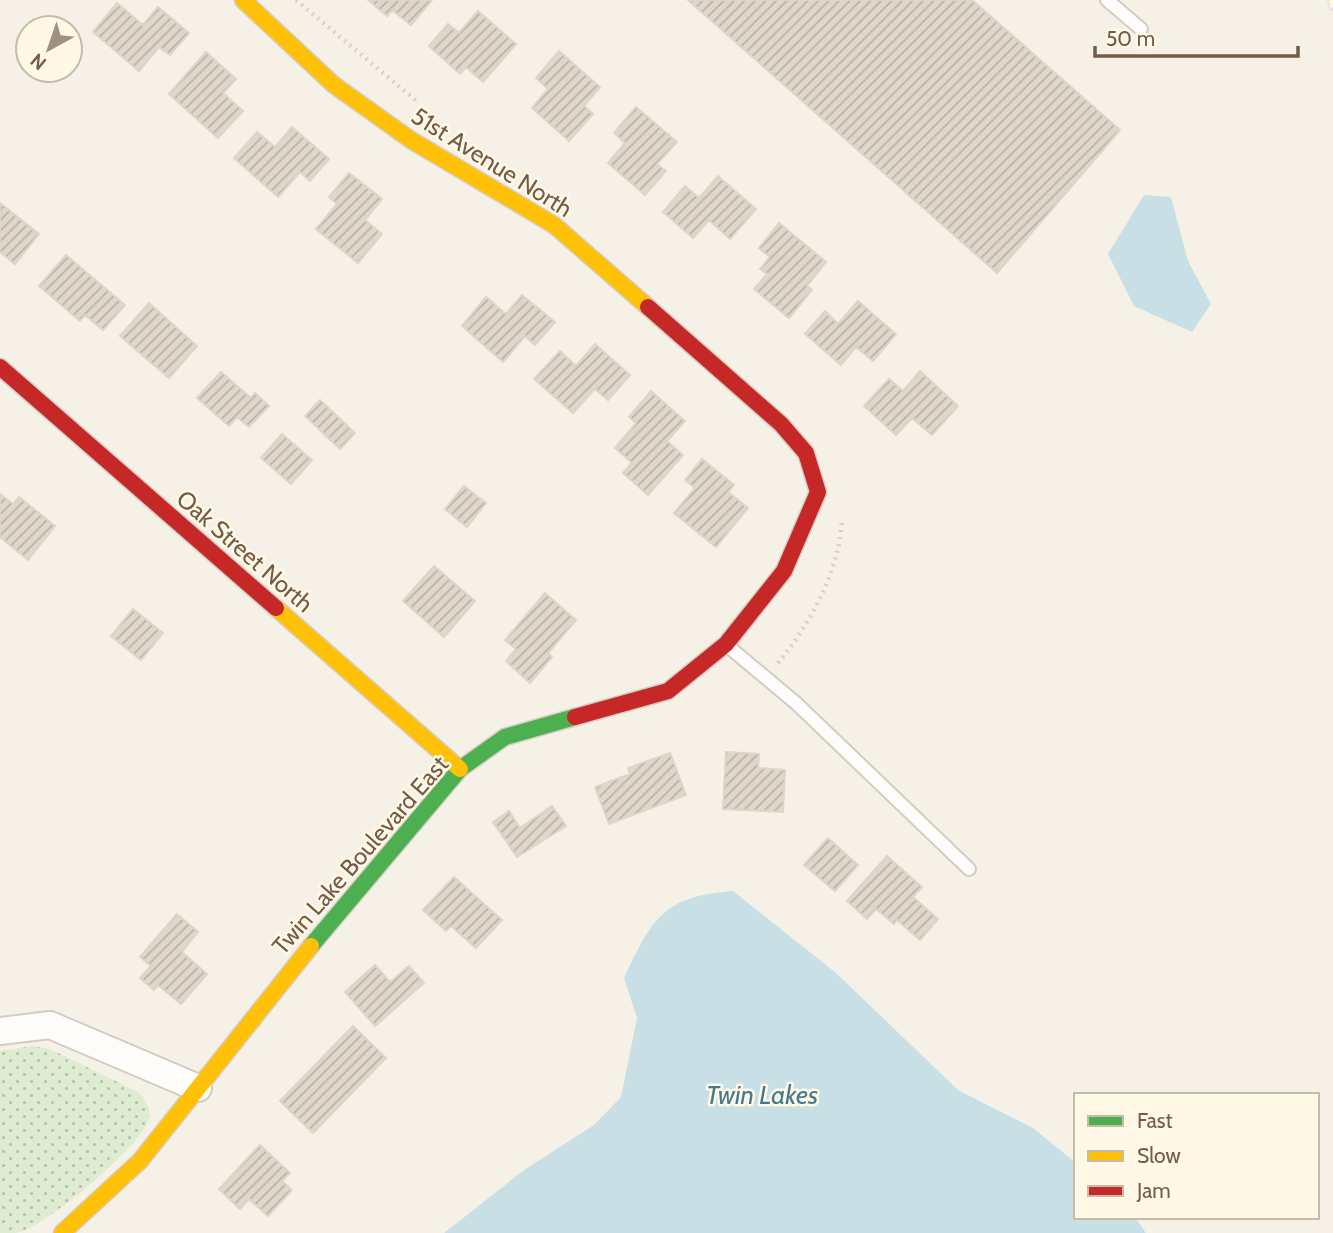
<svg xmlns="http://www.w3.org/2000/svg" width="1333" height="1233" viewBox="0 0 1333 1233" font-family="Cabin,sans-serif">
	<style>
		.grass { fill: url(#grass-dots) }
		.water { fill: #c8e0e5 }
		.building { fill: url(#building-hatch); stroke: #ded5c9; stroke-width: 2 }
		.lines { fill: none; stroke-linecap: round; stroke-linejoin: round }
		.lane-casing { stroke: #d5ccc1; stroke-width: 16 }
		.street-casing { stroke: #d5ccc1; stroke-width: 30 }
		.fast-casing { stroke: #d6cec3; stroke-width: 19 }
		.slow-casing { stroke: #d6cec3; stroke-width: 19 }
		.jam-casing { stroke: #d6cec3; stroke-width: 19 }
		.path { stroke: #d7d0c9; stroke-width: 4.5; stroke-dasharray: 2 5; stroke-linecap: butt }
		.lane { stroke: #fefdfb; stroke-width: 12 }
		.street { stroke: #fefdfb; stroke-width: 26 }
		.fast { stroke: #4caf50; stroke-width: 16 }
		.slow { stroke: #ffc107; stroke-width: 16 }
		.jam { stroke: #c62828; stroke-width: 16 }
		.rail-casing { stroke: #e4e1e3; stroke-width: 8 }
		.rail { stroke: #fff8e6; stroke-width: 5; stroke-dasharray: 16; stroke-linecap: butt }
		.labels { text-anchor: middle; dominant-baseline: central; stroke-width: 5; stroke-linejoin: round; paint-order: stroke }
		.street-label { font-size: 24px; fill: #735c47; stroke: #fff8e6 }
		.water-label { font-size: 26px; font-style: italic; fill: #43798d; stroke: #fff8e6 }
	</style>
	<defs>
		<pattern id="grass-dots" width="8" height="8" patternUnits="userSpaceOnUse" patternTransform="scale(1.75)"><rect width="8" height="8" fill="#deedd1"/><path d="M2 2h.1M6 6h.1" fill="none" stroke="#b8c3ab" stroke-width="1.8" stroke-linecap="round"/></pattern>
		<pattern id="building-hatch" width="6" height="6" patternUnits="userSpaceOnUse" patternTransform="scale(1.75)"><rect width="6" height="6" fill="#e0d7cb"/><path d="M-1 1l2-2M0 6l6-6M5 7l2-2" fill="none" stroke="#bab2a7"/></pattern>
	</defs>
	<rect width="100%" height="100%" fill="#f6f1e6"/>
	<path class="grass" d="M32,1046l18,3 90,44c6,9 13,18 8,29 -12,28 -102,105 -132,111 -5,0 -11,0 -16,0v-182z"/>
	<path class="water" d="M1144,195l27,2 17,64 23,43 -19,28 -58,-26 -26,-52z
		M733,891l103,82 122,117 75,38 43,35v54h59l11,16h-702l80,-63 70,-45 27,-28 16,-79 -13,-40c28,-59 39,-82 109,-87z"/>
	<path class="building" d="M368,0h64l-21,25 -19,-15 -5,6z
		M688,0h284l148,130 -123,143z
		M117,3l26,22 15,-18 31,26 -19,22 -11,-8 -20,24 -46,-39z
		M478,11l38,33 -33,38 -17,-15 -6,7 -31,-28 19,-22 11,9z
		M559,51l41,36 -16,19 9,8 -24,27 -37,-33 16,-19 -12,-11z
		M206,52l30,27 -13,14 20,18 -25,27 -49,-44z
		M636,107l41,35 -20,22 9,7 -21,24 -37,-32 17,-20 -11,-10z
		M292,127l37,32 -19,22 -10,-9 -22,25 -44,-39 23,-26 18,15z
		M349,173l33,26 -17,21 17,14 -24,29 -42,-34 21,-25 -8,-7z
		M718,176l38,33 -26,30 -21,-19 -16,18 -30,-26 22,-26 14,12z
		M0,203l39,31 -24,30 -15,-12z
		M779,223l47,39 -19,24 5,4 -23,28 -35,-29 13,-15 -7,-5 10,-12 -11,-9z
		M66,255l59,50 -22,25 -18,-15 -5,6 -41,-35z
		M522,295l33,27 -20,23 -10,-9 -22,26 -41,-36 24,-29 20,17z
		M858,301l38,33 -23,27 -17,-14 -15,18 -36,-31 20,-23 13,13z
		M149,303l48,43 -28,32 -49,-42z
		M595,344l35,31 -22,25 -13,-11 -22,24 -39,-34 26,-28 16,15z
		M920,371l38,35 -26,29 -20,-17 -16,17 -32,-29 25,-27 14,12z
		M221,372l30,26 4,-5 14,13 -20,21 -12,-10 -8,9 -32,-28z
		M651,391l34,30 -18,20 16,14 -35,40 -25,-22 9,-10 -17,-15 21,-25 -7,-6z
		M320,400l35,33 -15,16 -35,-33z
		M282,434l30,26 -21,24 -30,-26z
		M702,459l32,26 -6,7 20,16 -32,39 -42,-34 21,-25 -10,-8z
		M464,486l22,17 -19,24 -22,-18z
		M0,494l13,10 6,-7 36,29 -27,34 -28,-23z
		M434,566l41,35 -31,36 -41,-36z
		M545,593l31,27 -28,33 4,4 -22,26 -24,-22 10,-12 -11,-9z
		M133,609l30,24 -22,27 -30,-24z
		M726,752l33,2 -1,14 27,2 -2,42 -60,-3z
		M670,753l16,42 -77,29 -14,-37 35,-13 -2,-6z
		M552,806l14,20 -49,31 -24,-35 16,-11 11,17z
		M828,838l30,27 -23,26 -31,-26z
		M887,856l35,31 -9,10 25,22 -18,21 -23,-20 -3,4 -18,-15 -9,10 -20,-18z
		M454,877l48,43 -26,28 -25,-22 -5,5 -23,-21z
		M177,914l21,18 -16,20 25,22 -26,30 -23,-19 -4,5 -14,-12 11,-12 -11,-9z
		M375,965l15,17 19,-16 15,17 -49,43 -30,-34z
		M353,1026l33,32 -73,75 -33,-32z
		M260,1145l30,28 -8,8 10,9 -24,26 -19,-17 -9,10 -21,-20z"/>
	<g class="lines">
		<defs>
			<path id="lane" d="M1107,0l34,29
				M729,647l68,57 172,165"/>
			<path id="street" d="M0,1031l50,-6 148,63"/>
			<path id="fast" d="M311,946l149,-177 45,-32 70,-20"/>
			<path id="slow" d="M243,0l91,85 77,55 143,85 94,82
				M276,608l184,161
				M62,1233l78,-72 171,-215"/>
			<path id="jam" d="M0,367l276,241
				M575,717l93,-26 58,-47 58,-73 34,-79 -12,-39 -25,-29 -133,-117"/>
		</defs>
		<use href="#lane" class="lane-casing"/>
		<use href="#street" class="street-casing"/>
		<use href="#fast" class="fast-casing"/>
		<use href="#slow" class="slow-casing"/>
		<use href="#jam" class="jam-casing"/>
		<path class="path" d="M296,0l123,103
			M778,663c33,-41 60,-89 64,-142"/>
		<use href="#lane" class="lane"/>
		<use href="#street" class="street"/>
		<use href="#fast" class="fast"/>
		<use href="#slow" class="slow"/>
		<use href="#jam" class="jam"/>
		<defs>
			<path id="rail" d="M1331,0l2,7"/>
		</defs>
		<use href="#rail" class="rail-casing"/>
		<use href="#rail" class="rail"/>
	</g>
	<g class="labels">
		<g class="street-label">
			<text transform="translate(492 162) rotate(32)">51st Avenue North</text>
			<text transform="translate(245 551) rotate(41)">Oak Street North</text>
			<text transform="translate(360 855) rotate(-49)">Twin Lake Boulevard East</text>
		</g>
		<g class="water-label">
			<text x="762" y="1095">Twin Lakes</text>
		</g>
	</g>
	<rect x="1074" y="1093" width="245" height="126" fill="#fff8e6" stroke="#c7baa6" stroke-width="2"/>
	<rect x="1088" y="1116" width="35" height="10" fill="#4caf50" stroke="#c7baa6" stroke-width="2"/>
	<text x="1137" y="1128" font-size="21" fill="#735c47">Fast</text>
	<rect x="1088" y="1151" width="35" height="10" fill="#ffc107" stroke="#c7baa6" stroke-width="2"/>
	<text x="1137" y="1163" font-size="21" fill="#735c47">Slow</text>
	<rect x="1088" y="1186" width="35" height="10" fill="#c62828" stroke="#c7baa6" stroke-width="2"/>
	<text x="1137" y="1198" font-size="21" fill="#735c47">Jam</text>
	<g transform="translate(49 49) rotate(220)"><circle r="33" fill="#fff8e6" stroke="#c7baa6" stroke-width="2"/>
	<path d="M0-5L12 26L0 18L-12 26Z" fill="#a1907f"/>
	<text y="-10" font-size="19" font-weight="bold" text-anchor="middle" fill="#735c47">N</text>
	</g>
	<path d="M1095 46v10h203v-10" fill="none" stroke="#735c47" stroke-width="3.5"/>
	<text x="1106" y="46" font-size="21" fill="#735c47" stroke="#fff8e6" stroke-width="5" paint-order="stroke">50 m</text>
</svg>
